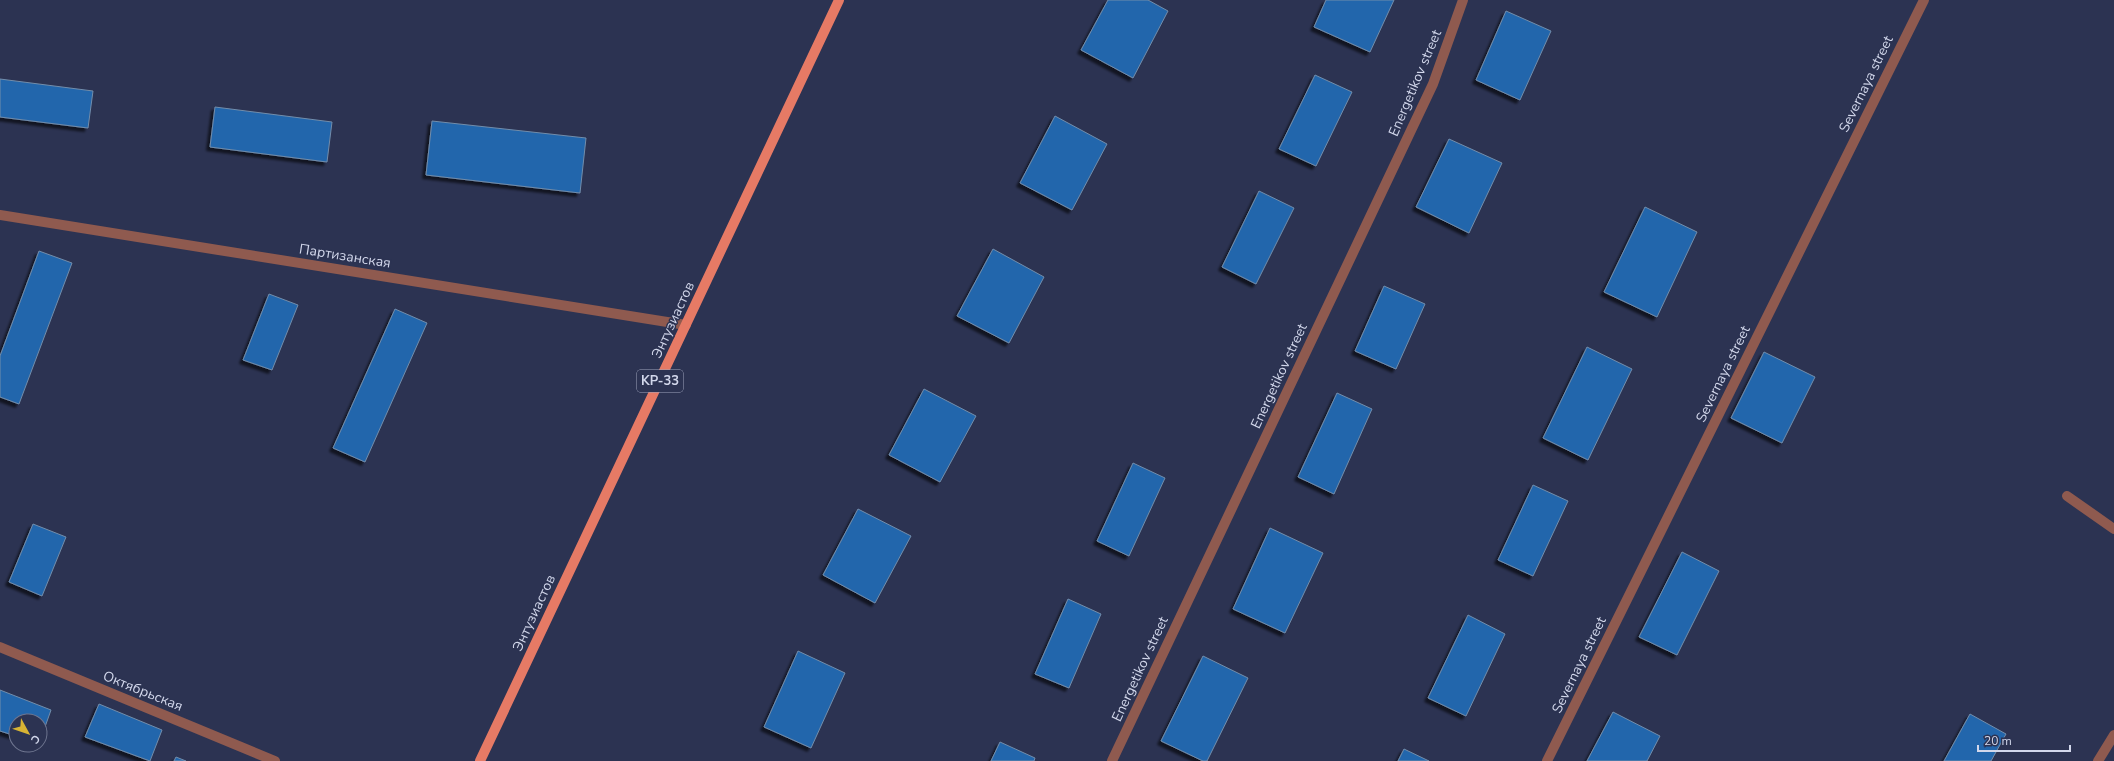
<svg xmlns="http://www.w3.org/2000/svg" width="2114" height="761" viewBox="0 0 2114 761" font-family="'Nunito Sans',sans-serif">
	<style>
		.building { fill: #2266ac; stroke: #728dab; filter: url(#shadow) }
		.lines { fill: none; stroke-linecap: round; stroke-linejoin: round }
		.street { stroke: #8f5a4f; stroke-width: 10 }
		.primary { stroke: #e67a65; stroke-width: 10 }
		.labels { text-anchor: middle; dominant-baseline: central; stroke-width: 3; stroke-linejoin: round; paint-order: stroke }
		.shield { fill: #2c3352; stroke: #a0a6bd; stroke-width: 1 }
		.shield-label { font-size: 13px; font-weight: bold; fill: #d2d7eb }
		.street-label { font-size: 14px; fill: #d2d7eb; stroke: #2c3352 }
	</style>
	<defs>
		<filter id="shadow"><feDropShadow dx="-3.5" dy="3.5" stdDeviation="1" flood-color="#0009"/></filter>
	</defs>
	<rect width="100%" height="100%" fill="#2c3352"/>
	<path class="building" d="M1108,0h40l20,11 -35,67 -52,-28z
		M1326,0h68l-24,52 -56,-25z
		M1506,11l45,20 -31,69 -44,-20z
		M1315,75l37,17 -36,74 -37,-17z
		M0,79l93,12 -5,37 -88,-11z
		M215,107l117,15 -5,40 -117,-15z
		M1055,116l52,28 -35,66 -52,-27z
		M432,121l154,17 -6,55 -154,-18z
		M1449,139l53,24 -33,70 -53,-26z
		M1259,191l35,17 -38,76 -34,-17z
		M1645,207l52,25 -40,85 -53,-25z
		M993,249l51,28 -35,66 -52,-27z
		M39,251l33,12 -53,141 -19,-7v-41z
		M1384,286l41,18 -29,65 -41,-18z
		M269,294l29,11 -26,65 -29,-10z
		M395,309l32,14 -62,139 -32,-14z
		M1587,347l45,22 -44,91 -45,-22z
		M1764,352l51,25 -33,66 -51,-25z
		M924,389l52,27 -36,66 -51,-27z
		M1337,393l35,16 -38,85 -36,-17z
		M1133,463l32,15 -36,78 -32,-15z
		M1533,485l35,16 -35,75 -35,-16z
		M858,509l53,27 -36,67 -52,-28z
		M33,524l33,13 -24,59 -33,-14z
		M1270,528l53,25 -38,80 -52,-24z
		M1682,552l37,19 -42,84 -38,-18z
		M1068,599l33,15 -32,74 -34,-14z
		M1468,615l37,19 -39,82 -38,-18z
		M798,651l47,22 -34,75 -47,-21z
		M1203,656l45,22 -41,83h-4l-42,-20z
		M0,690l51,20 -11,31v-20h-24v15l-16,-5z
		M99,704l63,26 -12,31 -65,-24z
		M1613,712l47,24 -13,25h-60z
		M1970,714l36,20 -15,27h-47z
		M1000,742l35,16 -1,3h-43z
		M1404,749l25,12h-31z
		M176,757l10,4h-12z"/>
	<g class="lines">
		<path class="street" d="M0,215l686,110
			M2067,496l47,33
			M0,647l275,114
			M1112,761l321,-677 30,-84
			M1547,761l377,-761
			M2098,761l16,-26"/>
		<path class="primary" d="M480,761l359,-761"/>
	</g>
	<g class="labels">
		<rect class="shield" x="637" y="370" width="46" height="22" rx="3"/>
		<g class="shield-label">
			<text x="660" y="381">KP-33</text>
		</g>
		<g class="street-label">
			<text transform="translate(1415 83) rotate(-67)">Energetikov street</text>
			<text transform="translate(1866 84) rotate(-64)">Severnaya street</text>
			<text transform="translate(345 256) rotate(9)">Партизанская</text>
			<text transform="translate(673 320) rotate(-65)">Энтузиастов</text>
			<text transform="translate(1723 374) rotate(-64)">Severnaya street</text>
			<text transform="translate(1279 376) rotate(-65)">Energetikov street</text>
			<text transform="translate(534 613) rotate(-65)">Энтузиастов</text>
			<text transform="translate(1579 665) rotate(-64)">Severnaya street</text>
			<text transform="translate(1140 669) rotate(-65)">Energetikov street</text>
			<text transform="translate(143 691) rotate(22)">Октябрьская</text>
		</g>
	</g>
	<g transform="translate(28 733) rotate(130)"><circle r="19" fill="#2c3352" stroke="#6e758f"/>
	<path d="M0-3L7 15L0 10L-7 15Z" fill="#d8b434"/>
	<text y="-6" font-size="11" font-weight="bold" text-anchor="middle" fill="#d2d7eb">С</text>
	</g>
	<path d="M1978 745v6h92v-6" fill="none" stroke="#d2d7eb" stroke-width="2"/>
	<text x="1984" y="745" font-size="12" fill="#d2d7eb" stroke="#2c3352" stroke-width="3" paint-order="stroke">20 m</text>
</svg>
